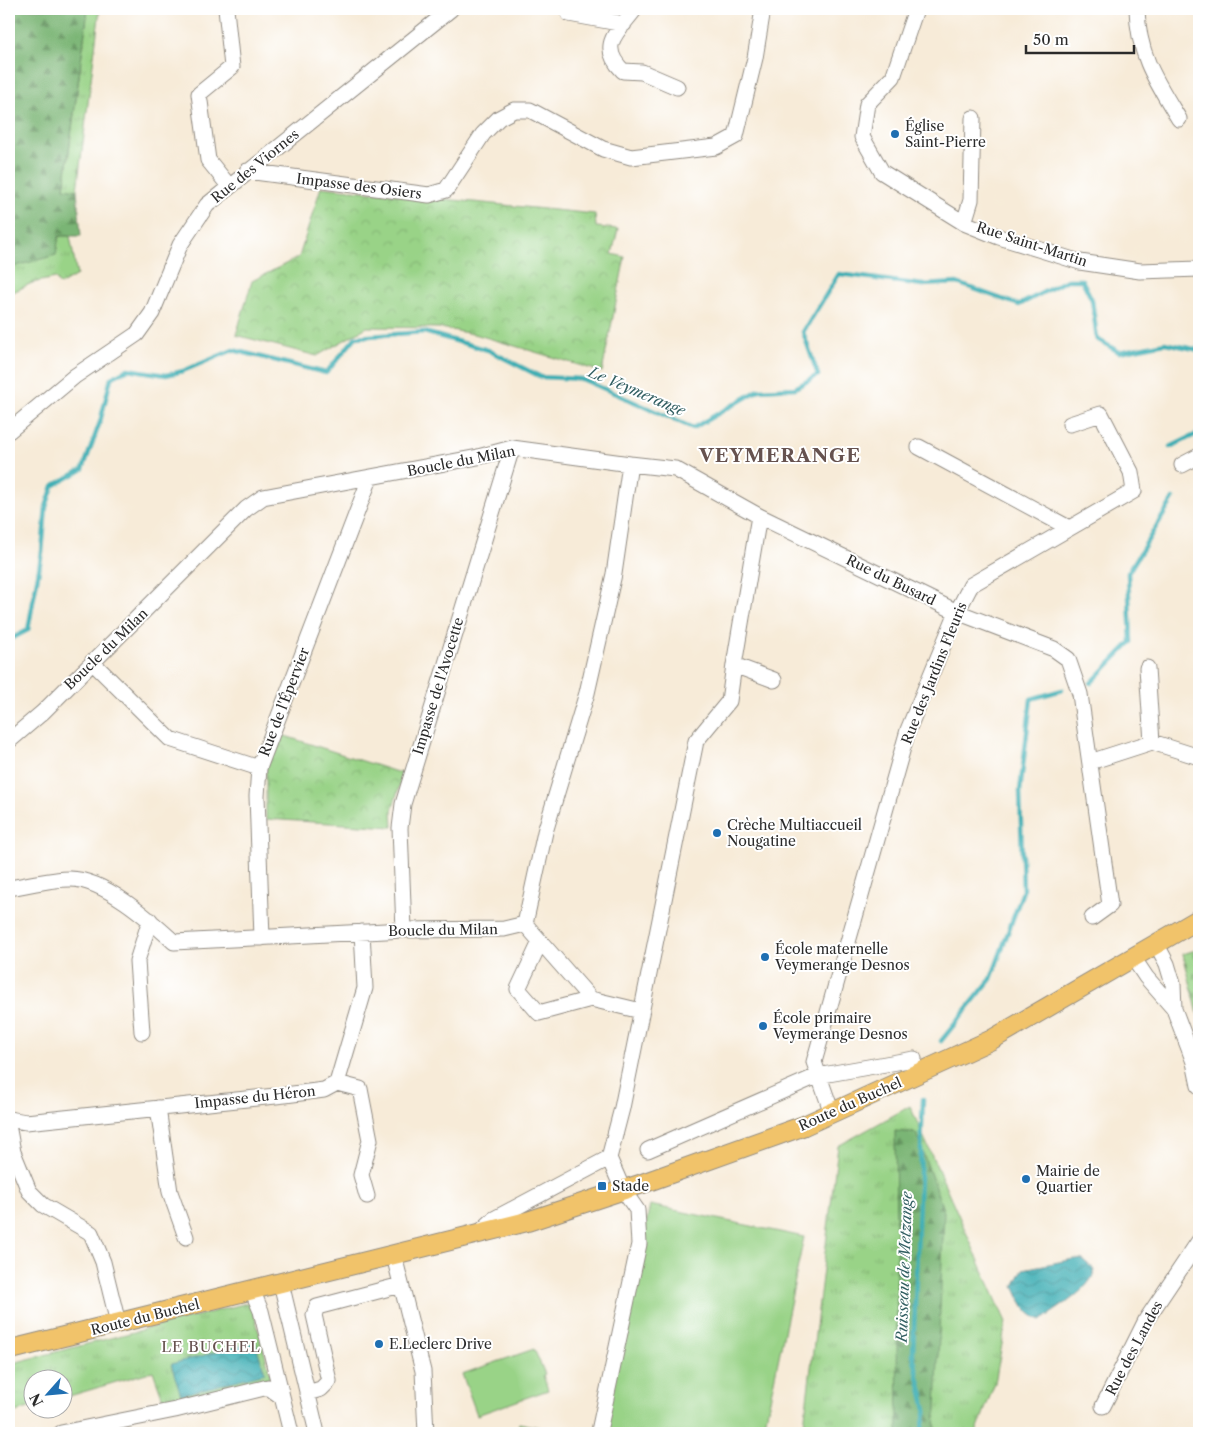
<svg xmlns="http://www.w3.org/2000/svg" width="1208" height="1442" viewBox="0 0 1208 1442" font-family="'Libre Caslon Text',serif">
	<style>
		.grass { fill: url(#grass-tufts); stroke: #627f59 }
		.forest { fill: url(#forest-firs); stroke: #527050 }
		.cemetery { fill: url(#cemetery-stones); stroke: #627f59 }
		.park { fill: url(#park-crowns); stroke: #627f59 }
		.garden { fill: #99d387; stroke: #627f59 }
		.water { fill: url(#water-waves); stroke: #346c70 }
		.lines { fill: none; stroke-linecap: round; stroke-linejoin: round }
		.stream { stroke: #3daeb4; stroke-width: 4.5 }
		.minor-casing { stroke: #918b82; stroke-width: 17 }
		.major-casing { stroke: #918b82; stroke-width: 21 }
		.minor { stroke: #fff; stroke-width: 15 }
		.major { stroke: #f1c36a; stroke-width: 19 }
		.poi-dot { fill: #1f6fb2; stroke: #fff; stroke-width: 2 }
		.labels { text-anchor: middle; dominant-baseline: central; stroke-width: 4; stroke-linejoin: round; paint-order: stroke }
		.poi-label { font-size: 14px; fill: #2b2b2b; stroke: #fff; text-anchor: start }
		.street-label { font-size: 14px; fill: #2b2b2b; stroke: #fff }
		.water-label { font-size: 15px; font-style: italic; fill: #325f62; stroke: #fff }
		.neighbourhood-label { font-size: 15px; letter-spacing: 1px; fill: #66524f; stroke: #fff }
		.district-label { font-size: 19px; font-weight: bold; letter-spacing: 1px; fill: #66524f; stroke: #fff }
	</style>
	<defs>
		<pattern id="grass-tufts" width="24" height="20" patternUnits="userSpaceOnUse" patternTransform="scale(1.25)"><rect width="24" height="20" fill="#99d387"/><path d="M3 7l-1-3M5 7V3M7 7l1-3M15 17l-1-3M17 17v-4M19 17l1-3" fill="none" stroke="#84b575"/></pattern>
		<pattern id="forest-firs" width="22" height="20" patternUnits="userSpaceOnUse" patternTransform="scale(1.25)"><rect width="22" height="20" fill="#7ab574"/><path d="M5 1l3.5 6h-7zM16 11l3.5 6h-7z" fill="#64935f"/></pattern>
		<pattern id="cemetery-stones" width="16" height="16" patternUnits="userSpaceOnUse" patternTransform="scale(1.25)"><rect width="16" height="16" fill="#99d387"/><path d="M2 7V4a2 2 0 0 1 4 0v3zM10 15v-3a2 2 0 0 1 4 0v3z" fill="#84b575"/></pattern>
		<pattern id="park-crowns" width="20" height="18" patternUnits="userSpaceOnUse" patternTransform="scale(1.25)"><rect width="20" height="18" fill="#99d387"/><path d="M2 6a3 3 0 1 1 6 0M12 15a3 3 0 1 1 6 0" fill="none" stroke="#84b575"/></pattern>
		<pattern id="water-waves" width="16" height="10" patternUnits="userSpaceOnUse" patternTransform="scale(1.25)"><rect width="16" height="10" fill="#3daeb4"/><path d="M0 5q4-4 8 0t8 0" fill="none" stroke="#338e93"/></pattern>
	</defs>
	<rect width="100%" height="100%" fill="#fff"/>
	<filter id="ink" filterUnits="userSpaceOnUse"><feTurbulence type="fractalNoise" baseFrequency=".02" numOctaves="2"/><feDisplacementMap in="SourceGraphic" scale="10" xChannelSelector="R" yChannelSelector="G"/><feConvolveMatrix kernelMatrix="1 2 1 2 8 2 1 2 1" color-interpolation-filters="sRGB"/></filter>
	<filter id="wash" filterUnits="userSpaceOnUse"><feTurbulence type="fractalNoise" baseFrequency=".0096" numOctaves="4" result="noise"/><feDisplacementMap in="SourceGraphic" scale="20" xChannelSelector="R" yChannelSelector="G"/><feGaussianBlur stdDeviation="1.12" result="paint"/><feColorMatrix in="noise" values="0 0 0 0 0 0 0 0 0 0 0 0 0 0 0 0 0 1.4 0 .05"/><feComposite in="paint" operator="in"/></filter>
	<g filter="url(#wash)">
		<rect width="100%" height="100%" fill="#f7ebd8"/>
		<path class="grass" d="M88,9h12l-23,181 -13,-1z
			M58,236h12l7,39 -17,10 -5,-7 -23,5 -23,11v-26z
			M910,1106l96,216 -11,61 -19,50h-173l35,-287z
			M251,1302l20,75 -107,25 -11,-31 -90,27 -1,-18h-30v27l-23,7v-50z"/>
		<path class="forest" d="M9,9h79l-24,179 13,2 4,46h-22l-3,19 -47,13z
			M895,1131l21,2 28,79 -9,221h-37z"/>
		<path class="cemetery" d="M1199,949v69l-16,-64z"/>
		<path class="park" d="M321,187l274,27 1,13 22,2 -6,25 13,3 -23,115 -124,-37 -37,-7 -74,-1 -50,29 -81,-21 16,-54 47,-24z
			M279,734l124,40 -11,37 1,16 -127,-8v-50z"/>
		<path class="garden" d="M650,1205l154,32 -41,196h-160z
			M534,1349l11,25 -2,1 5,15 -71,25 -15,-41z
			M519,1423l49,10h-51z"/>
		<path class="water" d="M1074,1259l9,1 12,10c-3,18 -39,40 -54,50 -16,-6 -20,-19 -27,-34l9,-17z
			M255,1342l10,31 -84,22 -10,-31z"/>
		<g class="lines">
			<path class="stream" d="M1170,447l29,-14
				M9,640l19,-10 14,-78 4,-45 7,-21 30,-17 17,-47 11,-44 17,-9 38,6 17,-4 50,-21 93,23 30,-36 68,-5 64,18 53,27 41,2 111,49 66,-38 36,-2 23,-13 -15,-43 36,-58 84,11 34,-2 62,22 48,-25h15l10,20 5,39 22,13 46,-9 34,7
				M1091,683l40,-41 -3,-69 45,-74
				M941,1041l50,-62 32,-88 -3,-100 11,-92 31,-9
				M921,1433l5,-24 -13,-54 10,-256"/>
		</g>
	</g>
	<g filter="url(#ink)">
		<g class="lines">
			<defs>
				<path id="minor" d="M226,9l6,58 -33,27 9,66 21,26
					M635,9c-17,23 -38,36 -12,62l19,1 35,15
					M916,9l-23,68 -26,27 -5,33 20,35 82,51 35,14 81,25 60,9 59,-2
					M1137,9c1,46 19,72 42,110
					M569,14l55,10
					M247,171l182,24 17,-5 37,-56 16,-16 15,-8h16l73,39 28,8 85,-10 20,-11 19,-78 8,-49
					M964,223l7,-23 2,-82
					M9,431l66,-55 62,-42 15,-21 28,-68 27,-40 244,-196
					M919,447l150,81
					M630,464l45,5 84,47 198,96 97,37 14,10 12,35 30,211 -18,13
					M1182,465l17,-9
					M759,516l-25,149 40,15
					M92,662l78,77 89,29
					M1147,668l5,74
					M9,741l34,-29 203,-203 17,-12 215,-40 34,-9 118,16 -16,110 -27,119 -42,139 -20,92 -21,5 -100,1 -230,12c-25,-23 -70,-63 -104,-63 -20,0 -41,6 -61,9
					M1090,762l62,-20 47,15
					M525,924l66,75
					M404,930l-4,-102 3,-24 109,-356
					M262,938l-5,-142 2,-28 111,-290
					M540,942l-22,47 21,24 52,-14 50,12
					M1157,945l10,19 6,20 1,25 20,53 5,24
					M1134,959l12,18 28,32
					M142,1032l-5,-71 13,-41
					M337,1083l28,-95 -3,-56
					M158,1108l12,84 16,45
					M832,1113l-18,-51 94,-332 49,-118 14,-27 163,-94 -3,-19 -30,-58 -31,10
					M9,1119l17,3 259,-27 39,-5 13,-7 23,6 10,51 -9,35 6,21
					M9,1130l4,22 16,39 14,14 48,28 12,29 15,61
					M648,1150l169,-74 97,-17
					M609,1158l13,-50 74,-367 33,-40 5,-36
					M479,1233l15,-14 115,-61
					M394,1256l29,115 3,62
					M281,1283l36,150
					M252,1290l9,21 30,122
					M307,1393l14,-4 8,-8 -15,-66 3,-8 84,-22
					M1103,1406l43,-86 53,-79
					M599,1431l40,-187 -2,-34 -14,-20 -14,-32
					M61,1433l114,-23 93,-23 14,10"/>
				<path id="major" d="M9,1350l520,-129 112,-37 162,-58 188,-86 208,-121"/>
			</defs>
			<use href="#minor" class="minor-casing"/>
			<use href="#major" class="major-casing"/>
			<use href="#minor" class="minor"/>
			<use href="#major" class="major"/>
		</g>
	</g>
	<g class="poi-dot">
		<circle cx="895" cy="134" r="5"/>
		<circle cx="717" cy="833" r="5"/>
		<circle cx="765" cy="957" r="5"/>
		<circle cx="763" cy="1026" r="5"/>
		<circle cx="1026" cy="1179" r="5"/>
		<rect x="597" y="1181" width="10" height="10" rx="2.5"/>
		<circle cx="379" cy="1344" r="5"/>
	</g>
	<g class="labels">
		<g class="poi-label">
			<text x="905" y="126">Église<tspan x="905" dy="16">Saint-Pierre</tspan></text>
			<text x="727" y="825">Crèche Multiaccueil<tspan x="727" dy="16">Nougatine</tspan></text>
			<text x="775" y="949">École maternelle<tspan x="775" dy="16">Veymerange Desnos</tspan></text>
			<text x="773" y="1018">École primaire<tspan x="773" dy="16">Veymerange Desnos</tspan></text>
			<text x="1036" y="1171">Mairie de<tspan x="1036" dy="16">Quartier</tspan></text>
			<text x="612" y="1186">Stade</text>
			<text x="389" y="1344">E.Leclerc Drive</text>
		</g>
		<g class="street-label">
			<text transform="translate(255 166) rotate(-39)">Rue des Viornes</text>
			<text transform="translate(359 186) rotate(7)">Impasse des Osiers</text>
			<text transform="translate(1032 244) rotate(18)">Rue Saint-Martin</text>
			<text transform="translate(461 461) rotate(-11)">Boucle du Milan</text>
			<text transform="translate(891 580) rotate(26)">Rue du Busard</text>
			<text transform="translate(106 649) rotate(-44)">Boucle du Milan</text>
			<text transform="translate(934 673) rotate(-68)">Rue des Jardins Fleuris</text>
			<text transform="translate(438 686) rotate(-73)">Impasse de l'Avocette</text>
			<text transform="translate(284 702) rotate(-69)">Rue de l'Épervier</text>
			<text transform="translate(443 930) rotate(-1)">Boucle du Milan</text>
			<text transform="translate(255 1097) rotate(-6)">Impasse du Héron</text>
			<text transform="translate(850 1104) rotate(-24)">Route du Buchel</text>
			<text transform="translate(145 1317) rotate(-14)">Route du Buchel</text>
			<text transform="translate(1134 1348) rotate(-62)">Rue des Landes</text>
		</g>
		<g class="water-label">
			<text transform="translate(637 391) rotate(23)">Le Veymerange</text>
			<text transform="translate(904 1267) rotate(-88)">Ruisseau de Metzange</text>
		</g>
		<g class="neighbourhood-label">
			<text x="211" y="1346">LE BUCHEL</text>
		</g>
		<g class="district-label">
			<text x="780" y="455">VEYMERANGE</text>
		</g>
	</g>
	<rect width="1208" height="1442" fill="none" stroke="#fff" stroke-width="30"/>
	<g transform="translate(48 1394) rotate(243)"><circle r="24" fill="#ffffff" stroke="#aaaaaa"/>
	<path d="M0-4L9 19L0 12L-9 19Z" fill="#1f6fb2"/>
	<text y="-8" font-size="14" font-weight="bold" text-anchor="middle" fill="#2b2b2b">N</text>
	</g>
	<path d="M1026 45v8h108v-8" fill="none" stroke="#2b2b2b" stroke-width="2.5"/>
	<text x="1033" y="45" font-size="15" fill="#2b2b2b" stroke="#ffffff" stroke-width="4" paint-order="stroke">50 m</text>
</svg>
